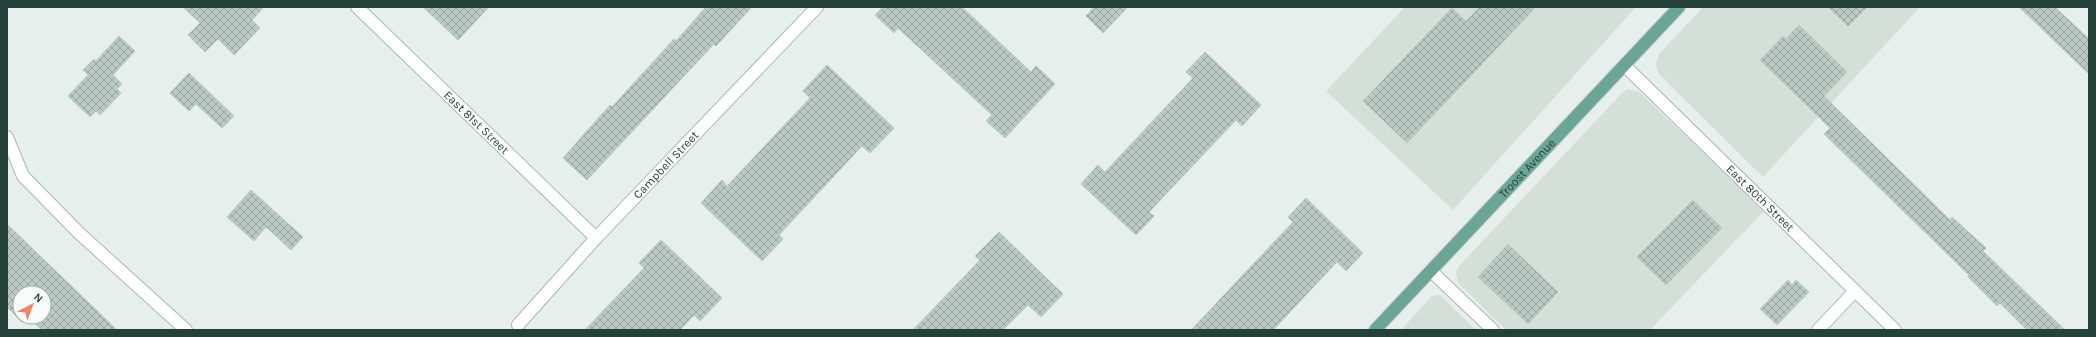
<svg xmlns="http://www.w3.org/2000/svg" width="2096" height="337" viewBox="0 0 2096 337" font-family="Karla,sans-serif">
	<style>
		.built { fill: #d4dfda }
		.building { fill: url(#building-cross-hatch); stroke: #b8c9c2 }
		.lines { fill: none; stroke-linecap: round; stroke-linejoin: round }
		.minor-casing { stroke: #a8b8b2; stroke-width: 14 }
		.major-casing { stroke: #c2cac8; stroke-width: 14 }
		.minor { stroke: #fff; stroke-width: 12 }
		.major { stroke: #6aa596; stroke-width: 12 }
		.labels { text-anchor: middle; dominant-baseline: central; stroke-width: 4; stroke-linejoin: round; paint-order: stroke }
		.street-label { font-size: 12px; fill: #24423a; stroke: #f7fbf9 }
	</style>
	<defs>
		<pattern id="building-cross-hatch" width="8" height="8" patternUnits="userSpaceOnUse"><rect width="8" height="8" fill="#bbcac4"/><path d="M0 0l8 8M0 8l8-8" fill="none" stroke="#98a6a0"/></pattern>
	</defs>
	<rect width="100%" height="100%" fill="#e6efeb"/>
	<path class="built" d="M1405,7h231l-183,203 -127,-119z
		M1703,7h217l-157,170 -103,-102 -3,-6 -1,-6 4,-10z
		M1628,89l11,3 126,118 -115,120h-144l-48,-47 -2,-11 3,-6 164,-174z
		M1440,295l36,35h-75l31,-34z"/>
	<path class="building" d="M183,7h81l-12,13 8,8 -26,27 -16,-16 -13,13 -17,-17 12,-12z
		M423,7h66l-31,33z
		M706,7h46l-36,39 -2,-2 -127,136 -24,-22 47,-53 2,2 62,-68 2,2z
		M883,7h79l69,65 5,-6 19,18 -50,54 -19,-17 6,-6 -94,-87 -4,5 -19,-18z
		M1094,7h34l-25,26 -17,-17z
		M1480,7h56l-129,136 -44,-42 89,-93 14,13z
		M1828,7h39l-19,19z
		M2019,7h36l34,32v35z
		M1799,25l48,47 -23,24 126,124 2,-3 34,31 -3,3 82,79h-38l-27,-27 -3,3 -29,-29 1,-2 -145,-141 6,-6 -70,-68 23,-24 3,3z
		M119,36l16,15 -22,24 9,9 -5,5 4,4 -21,22 -4,-4 -6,6 -22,-21 20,-21 -5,-5 11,-11 2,2z
		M1205,52l56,53 -19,21 -6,-6 -87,92 5,4 -18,19 -55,-51 17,-19 7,7 88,-94 -7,-6z
		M827,65l67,63 -24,25 -8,-7 -83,89 4,4 -21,22 -61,-58 21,-23 5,6 83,-88 -7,-7z
		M189,73l45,43 -12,12 -26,-24 -7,7 -19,-18z
		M251,190l52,47 -12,13 -25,-23 -12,14 -27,-24z
		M1306,198l57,55 -17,18 -9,-9 -64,68h-82l102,-108 -5,-5z
		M1693,200l29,28 -56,57 -29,-28z
		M7,224l110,106h-75l-14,-13h16v-24h-24v24h6l-4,5 -15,-15z
		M999,232l64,62 -22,23 -13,-12 -25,25h-90l67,-70 -5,-4z
		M661,240l61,58 -22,23 -6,-6 -14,15h-95l59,-62 -5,-5z
		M1508,244l50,48 -30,32 -50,-47z
		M1788,280l4,5 4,-5 13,12 -32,33 -17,-16z"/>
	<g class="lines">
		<defs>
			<g id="minor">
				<path id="s1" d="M357,7l239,231"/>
				<path id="s2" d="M1625,66l270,264"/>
				<path d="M7,137l16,39 56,57 107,97"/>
				<path d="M1431,271l62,59"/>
				<path id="s3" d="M518,325l78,-87 221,-231"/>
				<path d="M1818,330l37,-39"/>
			</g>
			<g id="major">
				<path id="s4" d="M1375,330l304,-323"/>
			</g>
		</defs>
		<use href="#minor" class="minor-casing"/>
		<use href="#major" class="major-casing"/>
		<use href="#minor" class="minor"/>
		<use href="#major" class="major"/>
	</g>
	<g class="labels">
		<g class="street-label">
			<text stroke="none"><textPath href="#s1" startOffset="166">East 81st Street</textPath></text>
			<text stroke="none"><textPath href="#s3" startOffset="218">Campbell Street</textPath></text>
			<text stroke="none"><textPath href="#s4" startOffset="222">Troost Avenue</textPath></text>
			<text stroke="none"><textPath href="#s2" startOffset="189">East 80th Street</textPath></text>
		</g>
	</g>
	<rect width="2096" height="337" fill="none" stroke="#24423a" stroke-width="16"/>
	<g transform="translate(32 305) rotate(41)"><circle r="19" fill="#f7fbf9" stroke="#a3b1ad"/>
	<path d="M0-3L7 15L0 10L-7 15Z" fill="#f4845f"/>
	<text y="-6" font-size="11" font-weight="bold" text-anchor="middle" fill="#24423a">N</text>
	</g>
</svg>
